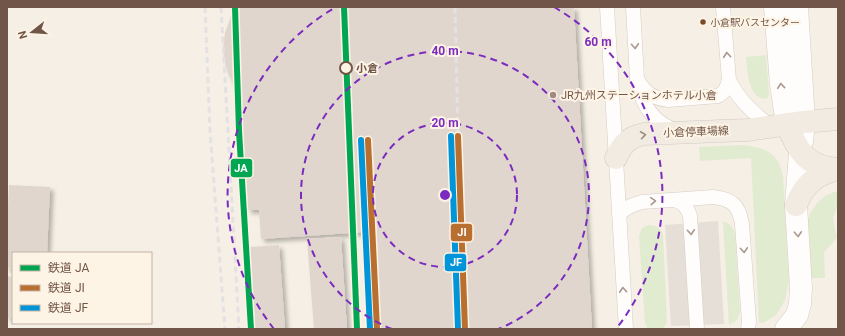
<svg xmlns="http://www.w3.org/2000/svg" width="845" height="336" viewBox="0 0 845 336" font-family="Roboto,'Noto Sans JP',sans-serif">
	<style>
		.industrial { fill: #e6dfd7 }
		.green { fill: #e1ebd0 }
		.building { fill: #e1d6cd; filter: url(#shadow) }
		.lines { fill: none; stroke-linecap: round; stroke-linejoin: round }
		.service-casing { stroke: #d6ccc4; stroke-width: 15 }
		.minor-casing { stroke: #d6ccc4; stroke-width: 23 }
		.tertiary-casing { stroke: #d6ccc4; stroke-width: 23 }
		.primary-casing { stroke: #d3cac3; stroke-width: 23 }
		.service { stroke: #fefdfb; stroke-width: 14 }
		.minor { stroke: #fefdfb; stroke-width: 22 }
		.tertiary { stroke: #fefdfb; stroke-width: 22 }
		.primary { stroke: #f1ebe2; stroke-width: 22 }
		.rail { stroke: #e3e1e2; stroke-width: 3; stroke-dasharray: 6 4; stroke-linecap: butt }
		.rail-1-casing { stroke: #fef4e5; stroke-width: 9 }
		.rail-2-casing { stroke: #fef4e5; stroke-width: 9 }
		.rail-3-casing { stroke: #fef4e5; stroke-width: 9 }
		.rail-1 { stroke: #00a651; stroke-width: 6 }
		.rail-2 { stroke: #b96f30; stroke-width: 6 }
		.rail-3 { stroke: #0095d9; stroke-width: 6 }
		.oneway { stroke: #a99890 }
		.oneway2 { stroke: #9d8a7e }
		.ring { fill: none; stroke: #7b2cbf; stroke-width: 2; stroke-dasharray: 7 5 }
		.bus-dot { fill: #7a4b2a; stroke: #fef4e5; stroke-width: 1.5 }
		.stop-dot { fill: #fef4e5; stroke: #705548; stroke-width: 2 }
		.poi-dot { fill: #9f8b7f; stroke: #fef4e5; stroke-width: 1.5 }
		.labels { text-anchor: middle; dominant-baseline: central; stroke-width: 4; stroke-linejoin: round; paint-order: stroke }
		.bus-label { font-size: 10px; fill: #705548; stroke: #fef4e5; text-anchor: start }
		.stop-label { font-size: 11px; font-weight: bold; fill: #705548; stroke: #fef4e5; text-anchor: start }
		.poi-label { font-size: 11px; fill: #705548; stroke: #fef4e5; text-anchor: start }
		.street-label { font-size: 11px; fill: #705548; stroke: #fef4e5 }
		.centre { fill: #7b2cbf; stroke: #fef4e5; stroke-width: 2 }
		.ring-label { font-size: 12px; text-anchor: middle; font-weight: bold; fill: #7b2cbf; stroke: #fef4e5; stroke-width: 4; stroke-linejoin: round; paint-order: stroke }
		.line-badge { stroke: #fef4e5; stroke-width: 1.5 }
		.badge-label { font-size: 11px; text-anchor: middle; font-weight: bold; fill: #fff }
	</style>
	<defs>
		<filter id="shadow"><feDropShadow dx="3.5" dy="3.5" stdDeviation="2" flood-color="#0004"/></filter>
	</defs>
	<rect width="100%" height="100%" fill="#f5efe5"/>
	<path class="industrial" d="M718,221l6,103 -53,2 -6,-101z"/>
	<path class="green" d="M766,55l3,40 -1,3c-19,6 -21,-29 -22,-41z
		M744,145c23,4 34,7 39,32l6,104 -4,19 -5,9 -5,7 -12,7 -4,-1 -8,-164 -51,3 -1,-14z
		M834,192h4v14l-5,11 2,13 2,8 -13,14 1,26h-16l-2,-55 4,-11 6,-9 8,-7z
		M723,221c7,3 10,6 12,13l5,79 -3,7 -8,5z
		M649,225c7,0 12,3 14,10l4,87 -4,7h-15l-3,-6 -6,-87 3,-8z"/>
	<path class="building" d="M232,7h342l18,322h-221l-6,-97 -104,7 -2,-29h-11l-1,-15 -7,1 -5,-109 -7,-14 -4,-13 -1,-12 2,-15 7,-20z
		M9,185l41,2 -3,66h-34v16l-6,-1v-42z
		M341,237l6,92h-33l-7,-90z
		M279,245l6,84h-30l-6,-82z
		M7,276l6,1v41h-6z"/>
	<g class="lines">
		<defs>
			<path id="service" d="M607,7l19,322
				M633,7l4,72c8,14 15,19 31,21l50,-4c7,-4 9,-8 11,-16l-6,-73
				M729,80c12,24 25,32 44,49
				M639,85c3,22 17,39 38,46
				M675,200c9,3 12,7 15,16l7,113
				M619,215c7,-8 13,-10 23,-13l71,-5c19,2 26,8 29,27l7,98 -1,7"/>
			<path id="minor" d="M786,329l11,-14 3,-11 1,-16 -5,-83 4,-52"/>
			<path id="tertiary" d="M775,7l6,77 6,40
				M797,7l7,115 -2,19"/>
			<path id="primary" d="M787,124c10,27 20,43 51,45
				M616,158c6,-14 13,-21 28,-24l103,-4 57,-8 34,-3
				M796,205c9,-22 20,-30 42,-36"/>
		</defs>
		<use href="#service" class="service-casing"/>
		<use href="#minor" class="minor-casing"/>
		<use href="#tertiary" class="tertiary-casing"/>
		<use href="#primary" class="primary-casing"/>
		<use href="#service" class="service"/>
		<use href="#minor" class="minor"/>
		<use href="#tertiary" class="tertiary"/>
		<use href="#primary" class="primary"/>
		<path class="rail" d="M205,7l5,124 15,198
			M221,7l18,322
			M455,7l3,129"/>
		<defs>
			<path id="rail-1" d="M235,7l4,124 12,198
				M344,7l13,322"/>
			<path id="rail-2" d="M458,136l7,193
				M368,140l9,189"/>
			<path id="rail-3" d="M451,136l7,193
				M361,140l9,189"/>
		</defs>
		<use href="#rail-1" class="rail-1-casing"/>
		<use href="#rail-2" class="rail-2-casing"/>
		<use href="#rail-3" class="rail-3-casing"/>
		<use href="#rail-1" class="rail-1"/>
		<use href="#rail-2" class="rail-2"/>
		<use href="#rail-3" class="rail-3"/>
	</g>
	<defs><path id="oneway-chevron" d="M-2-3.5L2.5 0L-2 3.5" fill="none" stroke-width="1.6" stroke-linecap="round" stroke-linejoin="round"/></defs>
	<g class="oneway">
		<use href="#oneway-chevron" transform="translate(635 46) rotate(86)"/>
		<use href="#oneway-chevron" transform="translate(727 55) rotate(-95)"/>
		<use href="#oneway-chevron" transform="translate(781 86) rotate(-96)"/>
		<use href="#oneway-chevron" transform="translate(653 201) rotate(-4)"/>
		<use href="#oneway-chevron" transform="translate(691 232) rotate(86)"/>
		<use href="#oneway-chevron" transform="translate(798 234) rotate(87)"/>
		<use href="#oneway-chevron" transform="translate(744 250) rotate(86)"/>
		<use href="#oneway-chevron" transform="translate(623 290) rotate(-94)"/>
	</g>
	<use class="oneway2" href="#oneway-chevron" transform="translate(643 135) rotate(-8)"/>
	<g class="ring">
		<circle cx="445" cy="195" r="72"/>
		<path d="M392 329A144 144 0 1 1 498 329"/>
		<path d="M274 329A217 217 0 0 1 336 7M554 7A217 217 0 0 1 616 329"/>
	</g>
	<circle class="bus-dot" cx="703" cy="22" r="3.5"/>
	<circle class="stop-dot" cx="346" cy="68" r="6"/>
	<circle class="poi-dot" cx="553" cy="95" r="4"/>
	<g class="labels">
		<g class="bus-label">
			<text x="710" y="22">小倉駅バスセンター</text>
		</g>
		<g class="stop-label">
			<text x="356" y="68">小倉</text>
		</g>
		<g class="poi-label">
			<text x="561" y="95">JR九州ステーションホテル小倉</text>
		</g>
		<g class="street-label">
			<text transform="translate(696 132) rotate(-2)">小倉停車場線</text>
		</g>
	</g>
	<circle cx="445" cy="195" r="6" class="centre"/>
	<g class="ring-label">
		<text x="598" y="46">60 m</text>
		<text x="445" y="55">40 m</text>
		<text x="445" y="127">20 m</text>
	</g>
	<g class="line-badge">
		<rect x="230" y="158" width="23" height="20" rx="4" fill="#00a651"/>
		<rect x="450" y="223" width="23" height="19" rx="4" fill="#b96f30"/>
		<rect x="444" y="253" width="23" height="19" rx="4" fill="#0095d9"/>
	</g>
	<g class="badge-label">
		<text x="241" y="172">JA</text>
		<text x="462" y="236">JI</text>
		<text x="456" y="266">JF</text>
	</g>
	<rect width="845" height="336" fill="none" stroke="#705548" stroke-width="16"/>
	<rect x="12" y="252" width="140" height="72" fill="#fef4e5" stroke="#c5b4a6"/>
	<rect x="20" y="265" width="20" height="6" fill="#00a651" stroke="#c5b4a6"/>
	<text x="48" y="272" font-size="12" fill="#705548">鉄道 JA</text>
	<rect x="20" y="285" width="20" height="6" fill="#b96f30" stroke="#c5b4a6"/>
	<text x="48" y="292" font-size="12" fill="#705548">鉄道 JI</text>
	<rect x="20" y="305" width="20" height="6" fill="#0095d9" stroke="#c5b4a6"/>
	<text x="48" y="312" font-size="12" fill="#705548">鉄道 JF</text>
	<g transform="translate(32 32) rotate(253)" stroke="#fef4e5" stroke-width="3" paint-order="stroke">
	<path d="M0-3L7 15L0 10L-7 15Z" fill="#705548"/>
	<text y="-6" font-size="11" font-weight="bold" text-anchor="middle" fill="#705548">N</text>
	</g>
</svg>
